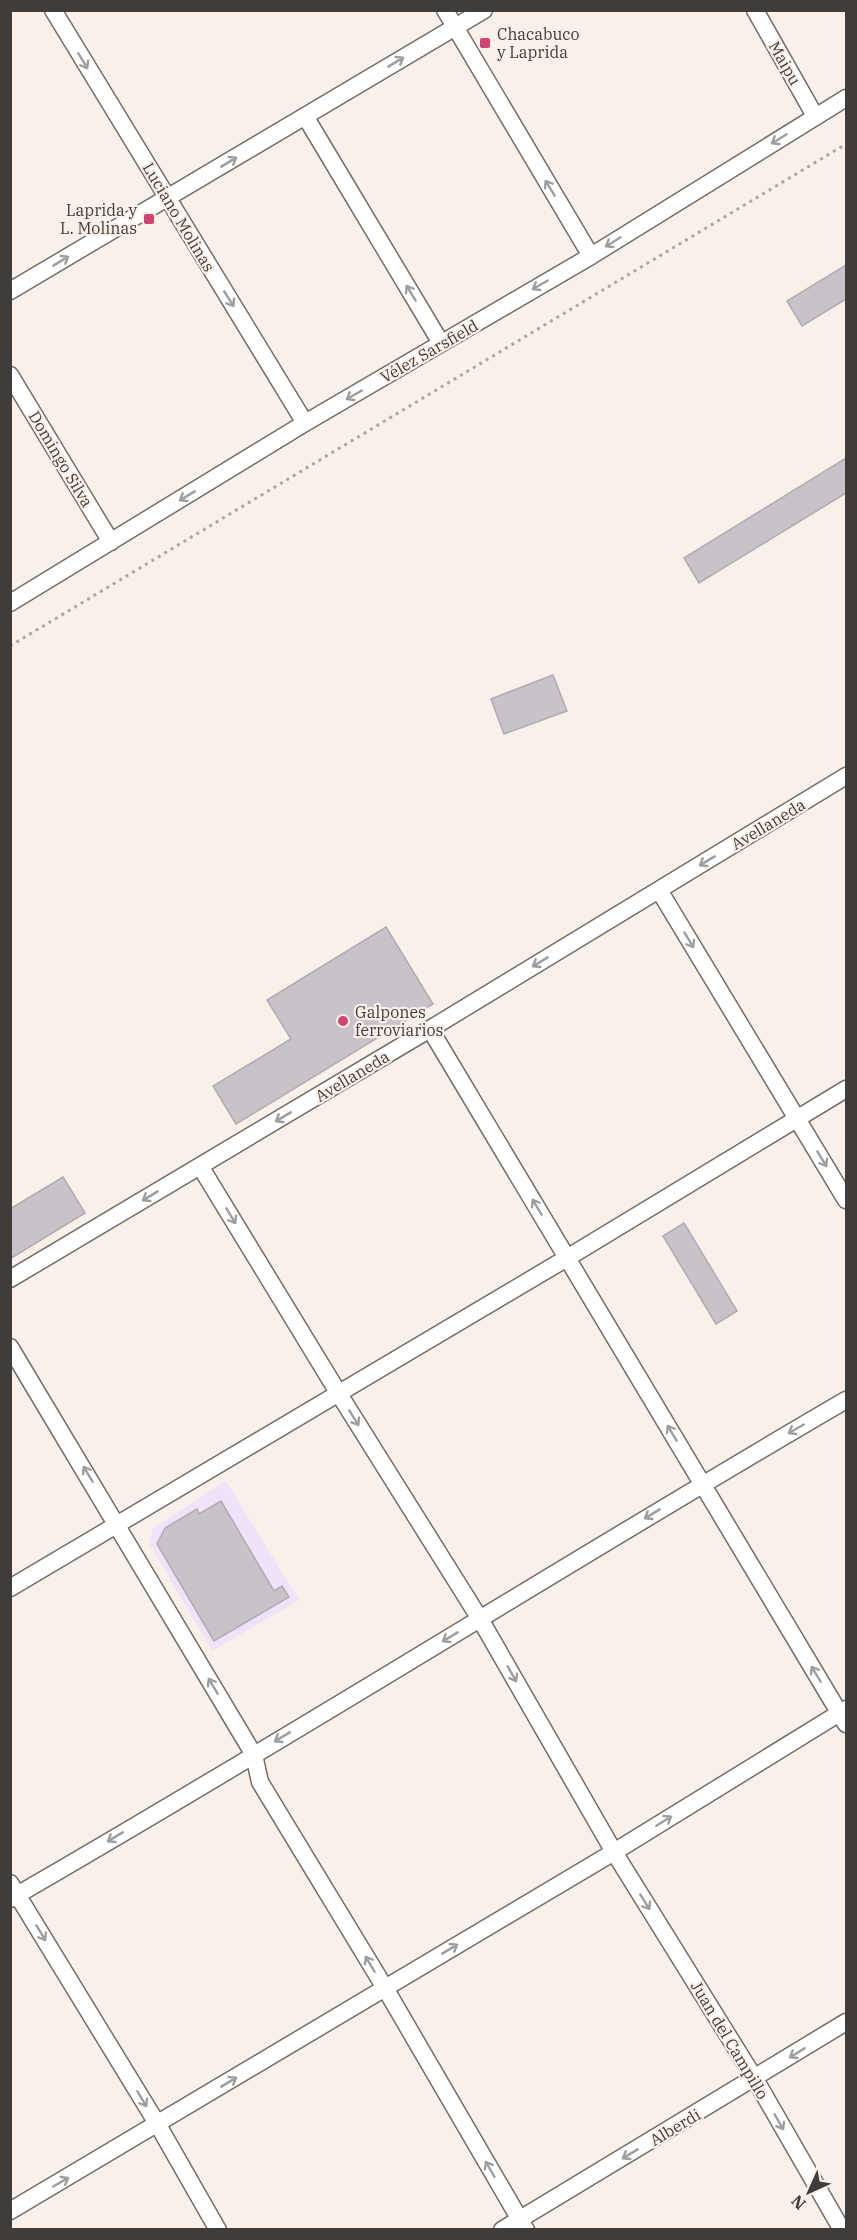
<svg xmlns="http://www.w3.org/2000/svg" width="857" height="2240" viewBox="0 0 857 2240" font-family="'IBM Plex Serif',serif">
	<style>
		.education { fill: #eee3f8 }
		.building { fill: #c8c2c9; stroke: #b0abb2; stroke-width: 1.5 }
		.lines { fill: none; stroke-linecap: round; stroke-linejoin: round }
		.street-casing { stroke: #756d68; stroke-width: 19 }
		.path { stroke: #ada6a2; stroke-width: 3; stroke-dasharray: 3 4.5; stroke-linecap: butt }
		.street { stroke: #fff; stroke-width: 16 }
		.oneway { stroke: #9f9e9c }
		.poi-dot { fill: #d14575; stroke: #f9f0ea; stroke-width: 2 }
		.labels { text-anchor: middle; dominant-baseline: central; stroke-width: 4.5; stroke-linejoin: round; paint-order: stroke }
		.poi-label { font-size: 16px; fill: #3f3c3a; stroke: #f9f0ea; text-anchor: start }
		.street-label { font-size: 16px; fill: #3f3c3a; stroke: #f9f0ea }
	</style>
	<rect width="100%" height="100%" fill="#f9f0ea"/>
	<path class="education" d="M226,1481l73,119 -87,51 -63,-108 4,-15z"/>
	<path class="building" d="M846,265v34l-44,27 -15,-25z
		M846,458v35l-147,90 -15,-25z
		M553,675l14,36 -63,23 -13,-35z
		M386,927l47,77 -197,120 -23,-38 78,-47 -24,-39z
		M63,1177l22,36 -75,46v-50z
		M684,1223l53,88 -21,13 -53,-88z
		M221,1501l53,90 8,-5 7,11 -75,44 -57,-97 8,-16 32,-19 2,5z"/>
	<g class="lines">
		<defs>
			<path id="street" d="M53,10l252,413
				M445,10l146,246
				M755,10l60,106
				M305,116l136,227
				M10,291l474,-281
				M10,375l101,167
				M10,603l295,-180 286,-167 255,-158
				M659,890l187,310
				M430,1029l416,695
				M200,1166l139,228 141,225 134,233 141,227 87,151
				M10,1279l420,-250 416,-253
				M10,1347l244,408 6,27 125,206 141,242
				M10,1588l557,-330 279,-169
				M10,1883l148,242 60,105
				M10,1899c282,-162 556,-336 836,-499
				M10,2211l604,-359 232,-143
				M502,2230l344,-208"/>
		</defs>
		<use href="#street" class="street-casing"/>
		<path class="path" d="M10,646l836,-502"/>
		<use href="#street" class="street"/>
	</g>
	<defs><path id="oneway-shaft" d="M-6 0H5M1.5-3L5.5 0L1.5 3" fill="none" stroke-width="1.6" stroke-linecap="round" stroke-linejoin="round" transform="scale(1.5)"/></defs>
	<g class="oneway">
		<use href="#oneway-shaft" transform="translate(83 61) rotate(59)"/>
		<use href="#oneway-shaft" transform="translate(396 62) rotate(-31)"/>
		<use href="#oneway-shaft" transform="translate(779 139) rotate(148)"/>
		<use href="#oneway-shaft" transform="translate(229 162) rotate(-31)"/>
		<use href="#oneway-shaft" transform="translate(550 188) rotate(-121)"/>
		<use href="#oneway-shaft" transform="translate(613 242) rotate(148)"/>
		<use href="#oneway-shaft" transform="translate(61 261) rotate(-31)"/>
		<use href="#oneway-shaft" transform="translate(540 285) rotate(150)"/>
		<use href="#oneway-shaft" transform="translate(411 293) rotate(-121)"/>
		<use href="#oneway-shaft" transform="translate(229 299) rotate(58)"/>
		<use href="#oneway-shaft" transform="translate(354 395) rotate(150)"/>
		<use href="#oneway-shaft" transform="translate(187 496) rotate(149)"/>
		<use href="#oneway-shaft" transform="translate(707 861) rotate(149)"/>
		<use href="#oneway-shaft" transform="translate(689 940) rotate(59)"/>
		<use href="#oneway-shaft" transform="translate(540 962) rotate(149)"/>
		<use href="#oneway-shaft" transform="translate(283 1117) rotate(149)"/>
		<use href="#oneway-shaft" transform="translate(822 1159) rotate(59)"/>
		<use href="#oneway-shaft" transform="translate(150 1196) rotate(149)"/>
		<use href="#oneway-shaft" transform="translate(537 1207) rotate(-121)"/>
		<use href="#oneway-shaft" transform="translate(231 1216) rotate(59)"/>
		<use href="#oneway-shaft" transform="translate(354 1418) rotate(58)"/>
		<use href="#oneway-shaft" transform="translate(796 1429) rotate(150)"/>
		<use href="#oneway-shaft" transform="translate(672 1433) rotate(-121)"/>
		<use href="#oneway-shaft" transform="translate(88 1474) rotate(-121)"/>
		<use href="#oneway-shaft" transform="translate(652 1514) rotate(149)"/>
		<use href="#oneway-shaft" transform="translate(450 1637) rotate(149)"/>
		<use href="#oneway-shaft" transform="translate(512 1674) rotate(60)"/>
		<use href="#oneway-shaft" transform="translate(816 1674) rotate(-121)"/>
		<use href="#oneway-shaft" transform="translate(213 1686) rotate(-121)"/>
		<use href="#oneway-shaft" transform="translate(282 1737) rotate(149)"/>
		<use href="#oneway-shaft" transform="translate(664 1821) rotate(-32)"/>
		<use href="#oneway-shaft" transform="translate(115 1837) rotate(149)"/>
		<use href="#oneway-shaft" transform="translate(645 1902) rotate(58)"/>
		<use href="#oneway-shaft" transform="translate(41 1933) rotate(59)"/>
		<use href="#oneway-shaft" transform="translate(450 1949) rotate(-31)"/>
		<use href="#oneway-shaft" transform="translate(370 1964) rotate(-121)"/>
		<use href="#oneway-shaft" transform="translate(797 2053) rotate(148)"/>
		<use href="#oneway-shaft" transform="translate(229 2082) rotate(-31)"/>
		<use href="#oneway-shaft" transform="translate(142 2099) rotate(59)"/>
		<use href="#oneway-shaft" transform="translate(779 2122) rotate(60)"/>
		<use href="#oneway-shaft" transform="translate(630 2154) rotate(149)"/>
		<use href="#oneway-shaft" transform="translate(490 2169) rotate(-120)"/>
		<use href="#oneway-shaft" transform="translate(61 2182) rotate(-30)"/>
	</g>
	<g class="poi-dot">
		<rect x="479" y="37" width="12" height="12" rx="3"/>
		<rect x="143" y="213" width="12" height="12" rx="3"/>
		<circle cx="343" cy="1021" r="6"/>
	</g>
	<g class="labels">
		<g class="poi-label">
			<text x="497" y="34">Chacabuco<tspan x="497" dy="18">y Laprida</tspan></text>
			<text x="137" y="210" text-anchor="end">Laprida y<tspan x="137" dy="18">L. Molinas</tspan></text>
			<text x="355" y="1012">Galpones<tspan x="355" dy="18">ferroviarios</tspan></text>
		</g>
		<g class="street-label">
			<text transform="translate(785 63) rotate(60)">Maipu</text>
			<text transform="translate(179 217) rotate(59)">Luciano Molinas</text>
			<text transform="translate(429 351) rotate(-30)">Vélez Sarsfield</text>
			<text transform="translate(61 459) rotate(59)">Domingo Silva</text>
			<text transform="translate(768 824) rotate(-31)">Avellaneda</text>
			<text transform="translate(352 1076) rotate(-31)">Avellaneda</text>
			<text transform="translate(730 2040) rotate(59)">Juan del Campillo</text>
			<text transform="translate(675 2127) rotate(-31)">Alberdi</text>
		</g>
	</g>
	<rect width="857" height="2240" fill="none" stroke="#3f3c3a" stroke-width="24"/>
	<g transform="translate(809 2192) rotate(225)" stroke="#f9f0ea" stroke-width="4.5" paint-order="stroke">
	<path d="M0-4.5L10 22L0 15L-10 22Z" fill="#3f3c3a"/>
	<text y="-9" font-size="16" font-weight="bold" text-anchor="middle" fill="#3f3c3a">N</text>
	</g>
</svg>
